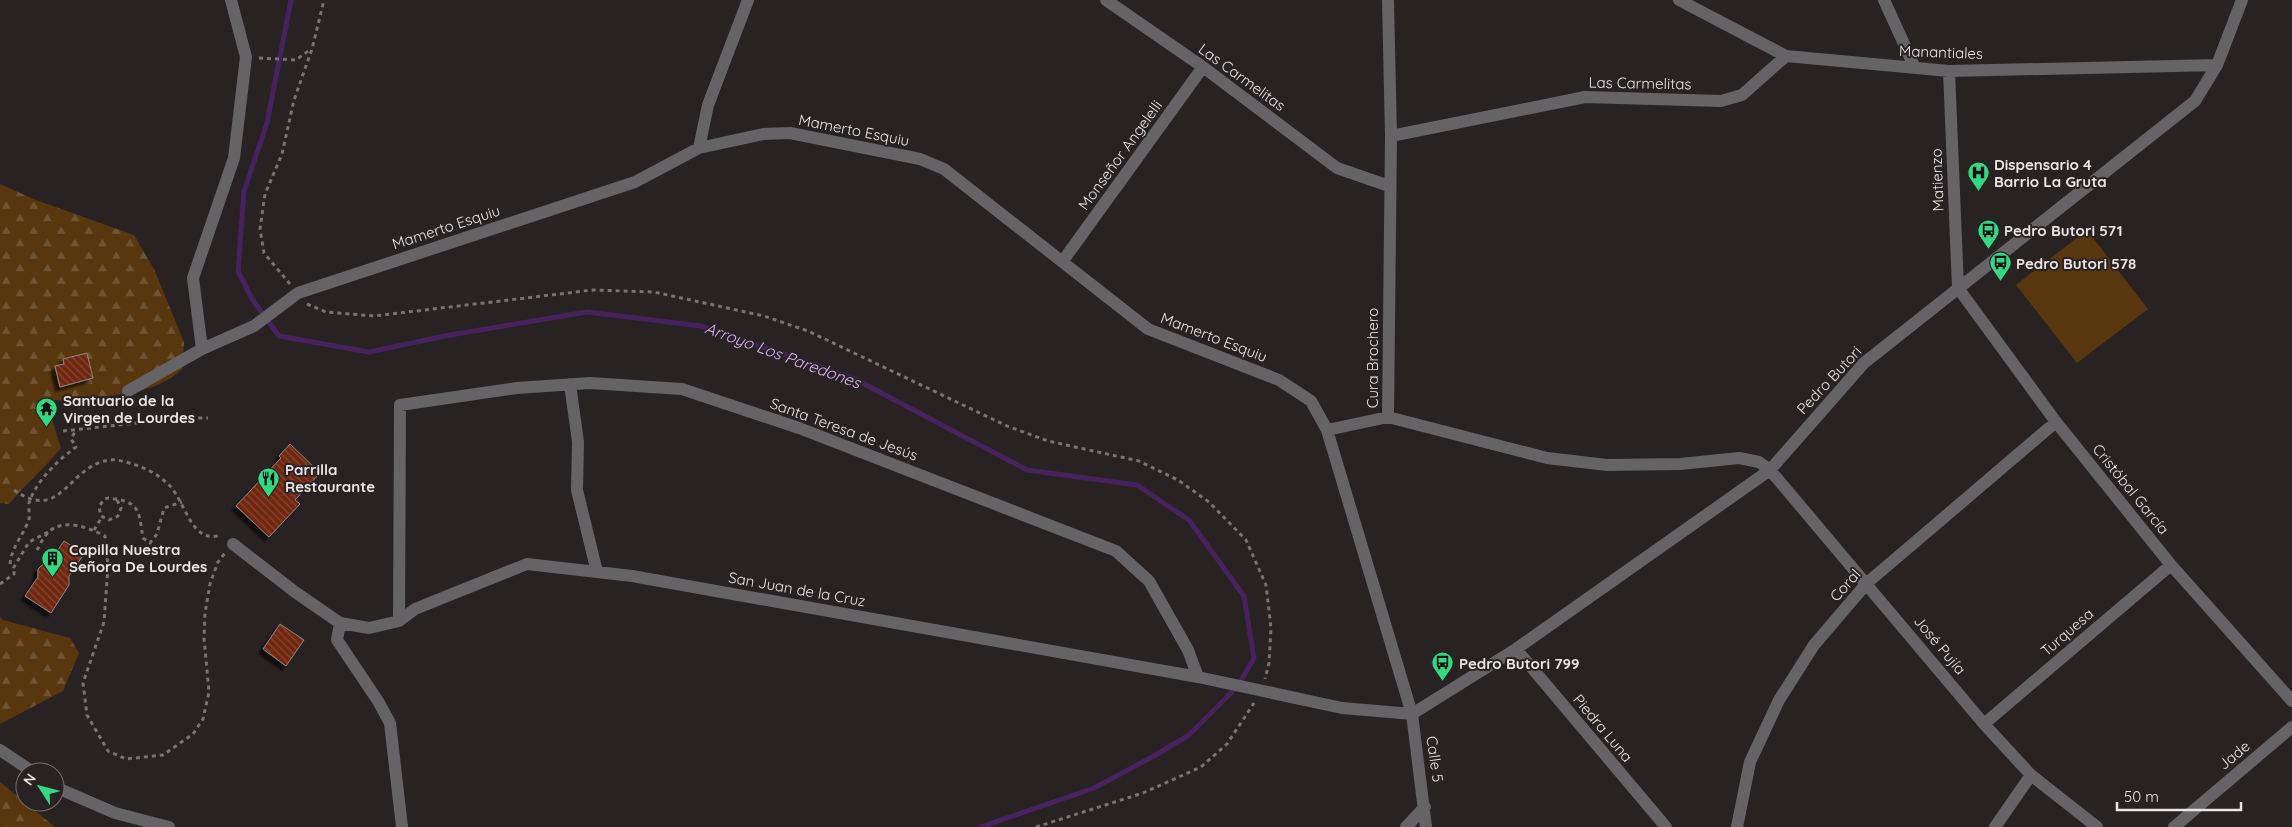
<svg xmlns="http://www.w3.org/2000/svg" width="2292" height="827" viewBox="0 0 2292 827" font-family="Quicksand,sans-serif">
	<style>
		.forest { fill: url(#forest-firs) }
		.green { fill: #58370e }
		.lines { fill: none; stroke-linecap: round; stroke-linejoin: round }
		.stream { stroke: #47225f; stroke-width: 5 }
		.building { fill: url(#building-back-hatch); stroke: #8c8684; filter: url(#shadow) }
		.path { stroke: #777273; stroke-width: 3; stroke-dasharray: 4 4; stroke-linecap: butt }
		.minor { stroke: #656365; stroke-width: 12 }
		.labels { text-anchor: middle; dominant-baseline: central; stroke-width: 4; stroke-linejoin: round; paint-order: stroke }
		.street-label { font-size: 15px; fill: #e9e5e5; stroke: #282223 }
		.poi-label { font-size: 15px; font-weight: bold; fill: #e9e5e5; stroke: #282223; text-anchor: start }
		.water-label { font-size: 16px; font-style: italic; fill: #dbb1fb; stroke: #282223 }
	</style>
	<defs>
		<pattern id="forest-firs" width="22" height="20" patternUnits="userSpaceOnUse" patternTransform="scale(1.25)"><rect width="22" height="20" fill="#58370e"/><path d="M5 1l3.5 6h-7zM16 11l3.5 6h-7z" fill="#705431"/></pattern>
		<pattern id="building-back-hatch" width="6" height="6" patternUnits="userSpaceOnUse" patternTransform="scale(1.25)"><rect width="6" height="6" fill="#712811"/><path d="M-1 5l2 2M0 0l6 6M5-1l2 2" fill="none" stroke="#854734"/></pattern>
		<filter id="shadow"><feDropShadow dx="-4.5" dy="4.5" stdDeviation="1" flood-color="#0009"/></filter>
	</defs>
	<rect width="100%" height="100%" fill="#282223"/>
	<path class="forest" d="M0,184l36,16 98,35 20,34 30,73 -2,27c-23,22 -55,25 -85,28 -15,2 -28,5 -42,3 -8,14 2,33 6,48 -16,20 -36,36 -52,56l-9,-1z
		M0,617l3,3 67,18 9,15 -16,38 -63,33z
		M0,782l55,45h-55z"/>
	<path class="green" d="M2087,230l61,79 -71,54 -61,-78z"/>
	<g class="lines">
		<path class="stream" d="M291,0l-24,123 -23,68 -6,80 14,28 27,37 90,16 81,-17 137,-23 114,14 152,52 174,92 110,15 52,35 55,76 10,62 -16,28 -49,49 -35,21 -60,32 -113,39"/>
	</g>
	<path class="building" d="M87,353l6,25 -33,9 -5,-21 9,-2 -1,-5z
		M290,444l30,29 -25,27 5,4 -31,33 -33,-31 45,-48 -2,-2z
		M64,541l20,13 -15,22v9l-18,28 -26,-17 13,-19v-8l4,-4 7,-2z
		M280,624l24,16 -18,26 -23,-17z"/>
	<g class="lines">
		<path class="path" d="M259,58l37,2 15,-11
			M290,284l-26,-31 -4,-24 5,-35 17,-40 12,-54 18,-51 12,-49
			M307,304l19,8 48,4 219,-26 61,2 110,24 44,15 199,95 41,15 91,20 39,19 31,22 37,38 20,45 5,43 -2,35 -4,16
			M63,431l120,-13h25
			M14,490c48,34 54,-25 96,-30 7,-1 16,2 22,4 14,4 27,11 37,21 17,17 22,60 52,50
			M117,500l4,8 -3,8 -9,4 -8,-4 -2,-9 5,-8c6,-2 7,0 12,0 25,4 23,16 27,39l7,5 7,-9 7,-26 18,-6
			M94,530l8,-13
			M48,532l-19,10 -15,25 -4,-2c1,-17 12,-28 18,-43 3,-6 0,-13 1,-19 7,-22 29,-43 47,-56l-5,-8 5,-9
			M37,550c3,-5 6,-13 11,-17 14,-16 42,-5 57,3l3,30 -4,56 -21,61 4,32 21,36 18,8 37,-4 30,-21 10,-15 6,-27 -5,-54 1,-25 5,-29 8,-22 7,-9
			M0,584l14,-10v-7
			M1036,827l107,-34 58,-26 26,-23 27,-41"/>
		<path class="minor" d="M1106,0l97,67 134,101 52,18
			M1388,0l3,136 -3,281 -61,13 85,284 14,113
			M1679,0l107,56 163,15 268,-6
			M1884,0l31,68
			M1949,71l9,217
			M1391,136l194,-39 136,4 21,-6 44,-39
			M699,148l9,-43 40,-105
			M1062,262l141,-195
			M1958,288l98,134 115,143 121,136
			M202,349l-9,-71 41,-120 12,-101 -15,-57
			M570,384l8,58 -1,48 20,82
			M128,391l74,-42 52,-23 44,-33 337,-111 64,-34 64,-14 27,-1 130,26 24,10 204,160 131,51 32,21 16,29
			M1388,417l159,41 60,7 73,-1 59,-6 20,4 11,8 214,254 47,51 66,52
			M233,544l62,48 45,31 29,5 30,-7 16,-12 112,-45 105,12 566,101 144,31 70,6
			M399,621l1,-216 117,-17 73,-5 92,6 117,39 317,123 33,30 39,69 10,27
			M340,623l-3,17 41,61 12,22 12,104
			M1516,649l150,178
			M1412,714l104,-65 254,-179 94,-107 331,-262 22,-36 25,-65
			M1984,724l187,-159
			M0,750l33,22
			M55,787l60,26 54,14
			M1406,827l19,-20
			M1737,827l13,-65 29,-62 35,-55 53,-62 189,-161
			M1995,827l36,-52
			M2174,827l118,-100"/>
	</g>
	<defs>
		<symbol id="hospital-pin" viewBox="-11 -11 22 30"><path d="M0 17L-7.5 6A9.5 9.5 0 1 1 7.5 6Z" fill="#32d882" stroke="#282223"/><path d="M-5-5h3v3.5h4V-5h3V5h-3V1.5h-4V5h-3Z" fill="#111"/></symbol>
		<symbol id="bus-pin" viewBox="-11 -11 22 30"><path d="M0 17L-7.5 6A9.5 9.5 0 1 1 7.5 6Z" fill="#32d882" stroke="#282223"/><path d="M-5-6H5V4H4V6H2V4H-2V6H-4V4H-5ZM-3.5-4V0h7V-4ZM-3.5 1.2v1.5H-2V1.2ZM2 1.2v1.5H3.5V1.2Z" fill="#111"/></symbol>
		<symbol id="temple-pin" viewBox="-11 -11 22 30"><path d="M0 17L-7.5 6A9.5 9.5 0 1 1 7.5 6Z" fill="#32d882" stroke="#282223"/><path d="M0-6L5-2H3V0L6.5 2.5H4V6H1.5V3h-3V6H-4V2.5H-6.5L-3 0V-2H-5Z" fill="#111"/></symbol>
		<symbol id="restaurant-pin" viewBox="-11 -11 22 30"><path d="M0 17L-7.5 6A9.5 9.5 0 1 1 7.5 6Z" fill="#32d882" stroke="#282223"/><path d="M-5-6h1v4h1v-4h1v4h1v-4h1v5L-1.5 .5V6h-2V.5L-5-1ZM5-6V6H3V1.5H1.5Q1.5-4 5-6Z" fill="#111"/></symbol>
		<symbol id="building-pin" viewBox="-11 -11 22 30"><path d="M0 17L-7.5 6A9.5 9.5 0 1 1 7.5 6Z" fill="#32d882" stroke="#282223"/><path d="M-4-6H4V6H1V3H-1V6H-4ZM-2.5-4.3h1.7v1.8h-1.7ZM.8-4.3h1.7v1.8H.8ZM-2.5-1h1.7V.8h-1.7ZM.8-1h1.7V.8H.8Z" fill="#111"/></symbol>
	</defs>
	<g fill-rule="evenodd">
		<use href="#hospital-pin" x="1966" y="160" width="25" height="34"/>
		<use href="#bus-pin" x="1976" y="218" width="25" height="34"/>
		<use href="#bus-pin" x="1988" y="250" width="25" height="34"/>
		<use href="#temple-pin" x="34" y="396" width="25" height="34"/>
		<use href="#restaurant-pin" x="256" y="466" width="25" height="34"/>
		<use href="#building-pin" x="40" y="546" width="25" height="34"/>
		<use href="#bus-pin" x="1430" y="650" width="25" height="34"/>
	</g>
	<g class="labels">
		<g class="street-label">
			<text transform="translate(1941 52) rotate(2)">Manantiales</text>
			<text transform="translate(1242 77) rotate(36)">Las Carmelitas</text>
			<text transform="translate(1640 83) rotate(1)">Las Carmelitas</text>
			<text transform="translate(854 130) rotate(11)">Mamerto Esquiu</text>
			<text transform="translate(1120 155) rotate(-54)">Monseñor Angelelli</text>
			<text transform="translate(1937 180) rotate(-92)">Matienzo</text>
			<text transform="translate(446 227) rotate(-18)">Mamerto Esquiu</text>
			<text transform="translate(1214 337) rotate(21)">Mamerto Esquiu</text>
			<text transform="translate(1372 358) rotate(-90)">Cura Brochero</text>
			<text transform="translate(1829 380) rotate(-47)">Pedro Butori</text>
			<text transform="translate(844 429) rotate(20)">Santa Teresa de Jesús</text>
			<text transform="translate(2131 489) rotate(51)">Cristóbal García</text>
			<text transform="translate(1845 585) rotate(-48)">Coral</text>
			<text transform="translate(797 589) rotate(10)">San Juan de la Cruz</text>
			<text transform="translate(2067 632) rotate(-41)">Turquesa</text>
			<text transform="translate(1940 645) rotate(50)">José Pujía</text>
			<text transform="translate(1603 728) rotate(50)">Piedra Luna</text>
			<text transform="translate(2234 755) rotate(-40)">Jade</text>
			<text transform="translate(1435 759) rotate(82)">Calle 5</text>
		</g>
		<g class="poi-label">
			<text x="1994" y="164">Dispensario 4<tspan x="1994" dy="17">Barrio La Gruta</tspan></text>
			<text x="2004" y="230">Pedro Butori 571</text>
			<text x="2016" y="263">Pedro Butori 578</text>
			<text x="63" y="400">Santuario de la<tspan x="63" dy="17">Virgen de Lourdes</tspan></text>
			<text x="285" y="469">Parrilla<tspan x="285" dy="17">Restaurante</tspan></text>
			<text x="69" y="549">Capilla Nuestra<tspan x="69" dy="17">Señora De Lourdes</tspan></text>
			<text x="1459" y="663">Pedro Butori 799</text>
		</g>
		<g class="water-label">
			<text transform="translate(783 355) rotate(20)">Arroyo Los Paredones</text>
		</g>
	</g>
	<g transform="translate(40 787) rotate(306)"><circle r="24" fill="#282223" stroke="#757071"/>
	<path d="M0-4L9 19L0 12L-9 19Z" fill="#32d882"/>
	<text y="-8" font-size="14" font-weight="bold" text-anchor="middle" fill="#e9e5e5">N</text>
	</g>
	<path d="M2117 802v8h124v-8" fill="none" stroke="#e9e5e5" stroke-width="2.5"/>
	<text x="2124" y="802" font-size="15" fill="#e9e5e5" stroke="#282223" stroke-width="4" paint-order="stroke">50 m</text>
</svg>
